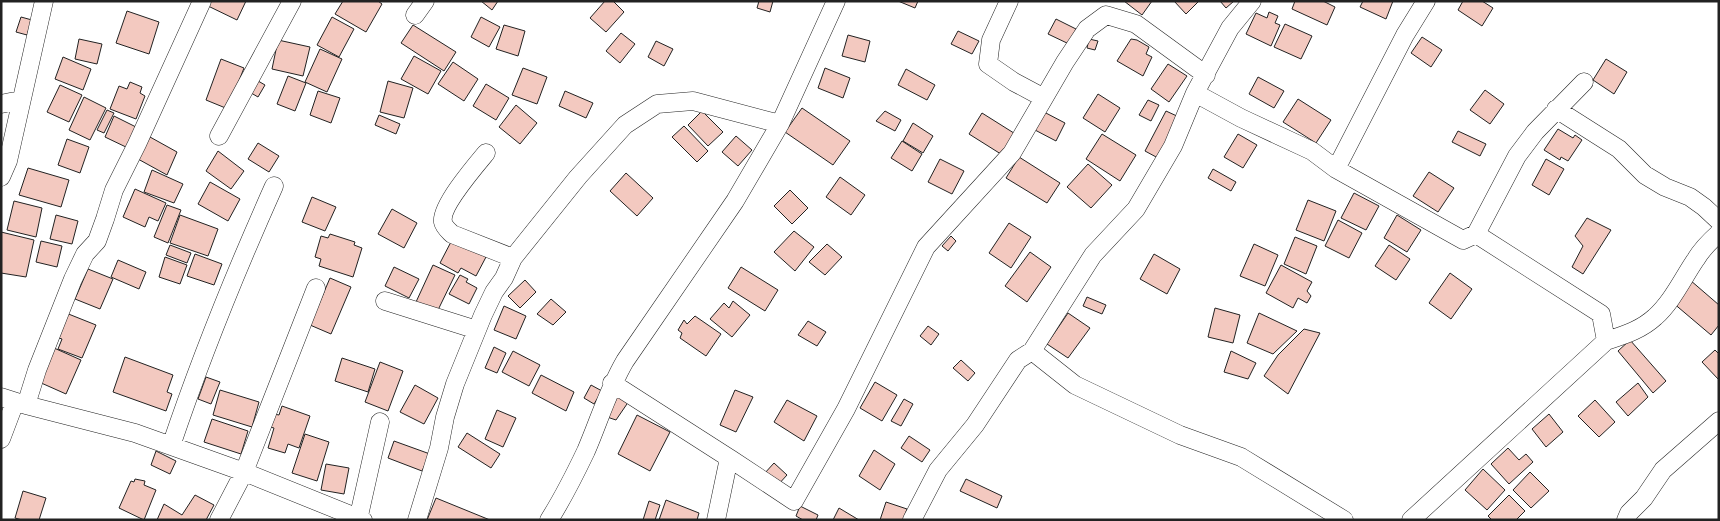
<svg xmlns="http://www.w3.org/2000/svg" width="1720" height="521" viewBox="0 0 1720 521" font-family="'Alegreya Sans',sans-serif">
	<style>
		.building { fill: #f3c9c0; stroke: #222 }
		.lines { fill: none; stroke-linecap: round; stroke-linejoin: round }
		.minor-casing { stroke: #222; stroke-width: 19 }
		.minor { stroke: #fff; stroke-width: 18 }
	</style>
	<rect width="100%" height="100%" fill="#fff"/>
	<path class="building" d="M208,1h38l-9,19 -31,-15z
		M343,1h35l4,3 -16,28 -31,-18z
		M481,1h17l-6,9z
		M605,1h8l11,11 -18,20 -16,-14z
		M759,1h14l-3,11 -13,-4z
		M898,1h20l-3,7z
		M1124,1h28l-10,14z
		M1174,1h25l-13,13z
		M1220,1h14l-8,7z
		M1295,1h28l12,6 -8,18 -35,-16z
		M1363,1h30l-7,18 -26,-12z
		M1463,1h19l11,7 -11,18 -24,-16z
		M127,11l32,11 -10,32 -33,-11z
		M1269,12l9,4 -3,7 5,2 -9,21 -25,-12 10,-21 11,5z
		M21,17l11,3 -5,15 -11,-3z
		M332,17l22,12 -15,28 -22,-12z
		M481,17l19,10 -11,20 -18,-10z
		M1056,19l20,10 -7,15 -21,-10z
		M1285,24l27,12 -11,23 -27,-12z
		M413,25l43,27 -12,19 -43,-28z
		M504,25l21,6 -7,25 -22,-7z
		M958,31l21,10 -7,13 -21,-10z
		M621,33l14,11 -15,19 -14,-12z
		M848,35l22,6 -5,21 -23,-6z
		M1422,37l20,13 -11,17 -20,-14z
		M79,39l23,5 -5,20 -22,-5z
		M1089,39l9,2 -3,9 -8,-2z
		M1131,39l6,1 12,7 -3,7 6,3 -9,19 -26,-15z
		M278,40l32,7 -7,29 -31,-7z
		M656,41l17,8 -9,17 -16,-9z
		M320,49l22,10 -15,33 -22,-10z
		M414,56l27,15 -13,23 -27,-15z
		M63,57l28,12 -8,21 -28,-11z
		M221,59l23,9 -16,41 -22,-9z
		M1606,59l21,13 -13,22 -21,-14z
		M453,62l25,17 -14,22 -26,-17z
		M1168,64l19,12 -18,26 -18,-13z
		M523,68l24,9 -10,27 -25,-9z
		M825,68l25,10 -7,20 -25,-10z
		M906,69l29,16 -8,15 -29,-15z
		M288,76l18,7 -11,28 -18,-7z
		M1258,77l26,14 -10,17 -25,-14z
		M253,78l12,7 -7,12 -12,-7z
		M388,81l25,7 -9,30 -24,-6z
		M130,82l12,5 -2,6 5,3 -9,23 -26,-10 9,-23 8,3z
		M486,84l23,14 -13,22 -23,-14z
		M60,85l22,10 -13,27 -22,-10z
		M1485,90l19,14 -14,20 -20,-14z
		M318,91l22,7 -9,25 -21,-8z
		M565,91l28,12 -7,15 -27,-12z
		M1098,94l22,14 -15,24 -22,-14z
		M84,97l22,11 -16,32 -21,-10z
		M1298,99l33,21 -15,23 -33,-21z
		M1148,100l11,5 -8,16 -12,-6z
		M516,105l21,18 -17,21 -21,-17z
		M802,108l48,33 -17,24 -48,-33z
		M107,110l7,3 -10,20 -7,-3z
		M702,111l21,21 -15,14 -20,-21z
		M885,111l16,9 -6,11 -19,-10z
		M1166,111l13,6 -21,41 -13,-7z
		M1044,112l21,11 -9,18 -21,-11z
		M982,113l35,22 -13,21 -35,-22z
		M379,115l21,9 -4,10 -21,-9z
		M114,116l24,12 -10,20 -23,-11z
		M913,123l20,13 -10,17 -20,-12z
		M684,126l24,25 -11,11 -25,-25z
		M1558,129l15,9 2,-3 7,5 -14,21 -7,-4 -1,3 -16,-10z
		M1458,131l28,13 -6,12 -28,-14z
		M1102,134l34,21 -16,26 -34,-22z
		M1238,134l19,11 -14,23 -19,-11z
		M736,136l16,14 -14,16 -16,-14z
		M150,137l27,15 -10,23 -29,-16z
		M67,139l22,8 -9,26 -22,-8z
		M902,141l20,13 -10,17 -21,-13z
		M258,143l21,13 -10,16 -21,-13z
		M218,151l26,20 -13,18 -25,-18z
		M1019,157l41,26 -13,20 -41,-25z
		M940,159l24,12 -12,23 -24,-12z
		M1546,159l18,10 -15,26 -17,-10z
		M1088,164l24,21 -21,23 -24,-21z
		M28,168l41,12 -8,27 -42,-12z
		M1213,169l23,13 -5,9 -23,-13z
		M152,170l31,14 -9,19 -30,-11z
		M1429,172l25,16 -16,24 -25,-16z
		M626,173l27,25 -16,18 -27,-25z
		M840,177l25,18 -14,20 -25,-18z
		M210,182l30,17 -12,22 -30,-17z
		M135,189l31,14 -8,18 -9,-4 -4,10 -22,-10z
		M790,190l18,18 -16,16 -18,-18z
		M1354,193l25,13 -13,24 -25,-12z
		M312,197l24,10 -11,24 -23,-9z
		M1308,200l28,11 -12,30 -28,-11z
		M14,201l28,7 -6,29 -29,-7z
		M167,205l14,5 -13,33 -14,-6z
		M392,209l25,14 -13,25 -26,-14z
		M56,215l22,6 -6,23 -22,-5z
		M180,215l38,14 -10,27 -38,-13z
		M1397,215l24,15 -14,22 -23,-14z
		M1587,218l24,12 -28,44 -11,-7 11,-21 -8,-10z
		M1338,220l24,13 -13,25 -24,-12z
		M1009,223l22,14 -20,31 -22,-15z
		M794,231l20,16 -19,24 -21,-19z
		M1,232l33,8 -8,37 -25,-4z
		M330,234l25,8 -1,3 8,3 -9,29 -34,-11 2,-7 -6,-2 6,-21 7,2z
		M951,236l5,5 -8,10 -6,-5z
		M1295,237l22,9 -11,28 -22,-10z
		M453,238l33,19 -10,19 -15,-8 -3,5 -18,-10z
		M41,241l21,5 -5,21 -21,-5z
		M827,244l15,13 -17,18 -16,-13z
		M1254,244l24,11 -13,31 -25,-10z
		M170,245l21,8 -4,10 -21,-8z
		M1389,245l21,14 -14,21 -21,-14z
		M1030,252l21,15 -24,35 -22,-16z
		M195,254l27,10 -8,21 -27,-9z
		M1154,254l26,15 -13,25 -27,-15z
		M165,257l22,8 -7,19 -21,-7z
		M118,260l28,12 -7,17 -28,-12z
		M433,265l22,10 -17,35 -22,-8z
		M1281,265l31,17 -5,9 4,5 -4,7 -9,-5 -5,10 -27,-15z
		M394,267l25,12 -10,19 -24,-12z
		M741,267l37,23 -13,21 -37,-23z
		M88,269l25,10 -13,30 -25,-10z
		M1450,273l22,16 -21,30 -22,-16z
		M460,275l8,4 -2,3 11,6 -8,16 -20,-10z
		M330,278l21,9 -20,47 -21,-9z
		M525,280l11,12 -16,16 -12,-12z
		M1690,280l29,25v20l-8,10 -39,-33z
		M1087,297l19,8 -4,9 -19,-8z
		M551,299l15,13 -13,13 -16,-11z
		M733,301l17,14 -18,22 -22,-18 14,-16 5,5z
		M504,306l22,10 -10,23 -22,-9z
		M1215,308l25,7 -7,28 -25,-6z
		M66,313l30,12 -14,33 -24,-9 4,-10 -6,-2z
		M1068,313l22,15 -22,30 -21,-14z
		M1259,313l38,18 -24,23 -26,-11z
		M695,316l26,18 -15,22 -26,-18 2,-5 -4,-3 6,-10 3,4z
		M808,321l18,11 -9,14 -19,-11z
		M928,326l11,8 -8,11 -11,-9z
		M1304,329l16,4 -32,61 -24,-18 14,-21z
		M1630,340l36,41 -13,12 -35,-42z
		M494,347l12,6 -9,20 -12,-5z
		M54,348l27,12 -15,34 -27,-12z
		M1715,350l4,4v26l-17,-18z
		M513,351l27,14 -11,21 -27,-14z
		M1231,351l25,12 -8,16 -24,-7z
		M125,357l48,18 -6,17 5,2 -6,17 -53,-19z
		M342,358l33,11 -7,23 -33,-11z
		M961,360l14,13 -7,8 -15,-13z
		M380,362l23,9 -15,40 -23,-9z
		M541,375l33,17 -8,19 -34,-18z
		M206,377l14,5 -9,22 -13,-5z
		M875,382l22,13 -15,26 -22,-13z
		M1638,383l10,14 -20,19 -12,-14z
		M415,385l23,13 -14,26 -24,-12z
		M591,385l11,6 -8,13 -10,-6z
		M220,390l39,12 -7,25 -39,-12z
		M735,390l18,7 -17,35 -16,-7z
		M618,396l11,5 -13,19 -9,-3z
		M904,399l9,5 -12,22 -10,-5z
		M787,400l30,16 -13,25 -30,-19z
		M1595,400l20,22 -16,15 -21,-21z
		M282,406l28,10 -11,32 -11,-4 -3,9 -17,-5 6,-20 -4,-1 4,-13 5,1z
		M497,410l19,8 -13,29 -18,-8z
		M1549,414l14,18 -17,15 -14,-18z
		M637,415l33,17 -20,39 -32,-17z
		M212,419l36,12 -7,23 -37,-12z
		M467,433l33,21 -9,14 -33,-21z
		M305,434l24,8 -12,39 -25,-8z
		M909,436l21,14 -8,12 -21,-14z
		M394,441l36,13 -8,17 -34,-13z
		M1508,448l11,12 7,-6 7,8 -24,22 -18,-20z
		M874,450l21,14 -15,26 -21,-14z
		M156,451l20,10 -6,13 -19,-9z
		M774,463l13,12 -10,11 -13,-12z
		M326,464l23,4 -5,26 -23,-4z
		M1483,469l22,21 -18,20 -22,-20z
		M1530,472l19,19 -18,17 -18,-18z
		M135,479l10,2 -1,4 12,5 -12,30 -25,-12 12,-27 3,1z
		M966,479l36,17 -5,12 -37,-17z
		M23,491l23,7 -7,22h-17l-7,-2z
		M195,495l19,10 -8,15h-49l7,-16 18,11z
		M1509,495l16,16 -9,9h-24l-4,-4z
		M436,498l54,22h-63z
		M666,500l33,13 -2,7h-38z
		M649,501l11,4 -5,15h-12z
		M886,502l21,7 -4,11h-23z
		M800,506l18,9 -2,5h-13l-7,-4z
		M839,508l20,12h-26z"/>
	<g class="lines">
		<defs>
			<path id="minor" d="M1009,1l-18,39 -3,24 26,18 30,16
				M415,15l10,-14
				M1195,93l46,25 71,33 24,18 127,71 13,-6 41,-78 18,-24 49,-50
				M1,104l19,-4
				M1556,109l63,40 26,26 20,12 25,10 14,10 15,14
				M219,136l73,-135
				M486,153c-10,12 -46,54 -43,69 1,5 6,9 9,12l61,24
				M1336,169l69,-134 21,-34
				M1,177l7,-16 36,-160
				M1476,234l125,80 5,27
				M385,301l92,29
				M1032,351l43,34 105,50 61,22 103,63
				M612,383l117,75
				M1,397l25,8 109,28 109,39 119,48
				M26,405l11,-35 36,-91 12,-25 12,-13 8,-22 9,-29 23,-46 65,-143
				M1,439l14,-37
				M171,446c30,-89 65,-175 103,-260
				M219,520l25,-48 72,-184
				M358,520l22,-98
				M417,520l22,-72 6,-31 10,-33 28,-69 11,-23 10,-14 9,-20 65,-81 47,-52 32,-21 36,-3 87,23
				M549,520c14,-22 26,-46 37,-69 13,-30 22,-61 39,-90l110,-160 45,-77 56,-123
				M716,520l13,-62 65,43 52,-92 80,-162 86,-94 53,-91 22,-33 19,-14 30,9 70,51
				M912,520l26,-50 37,-45 43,-65 14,-9 61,-96 43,-46 37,-63 22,-53 35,-65 22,-27
				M1411,520l195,-179c18,-6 35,-11 49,-24 17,-15 28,-39 41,-58 6,-10 14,-18 23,-26
				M1626,520l3,-7 15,-15 19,-28 56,-49"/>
		</defs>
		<use href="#minor" class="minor-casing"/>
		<use href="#minor" class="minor"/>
	</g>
	<rect width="1720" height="521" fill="none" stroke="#222222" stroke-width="5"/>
</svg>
